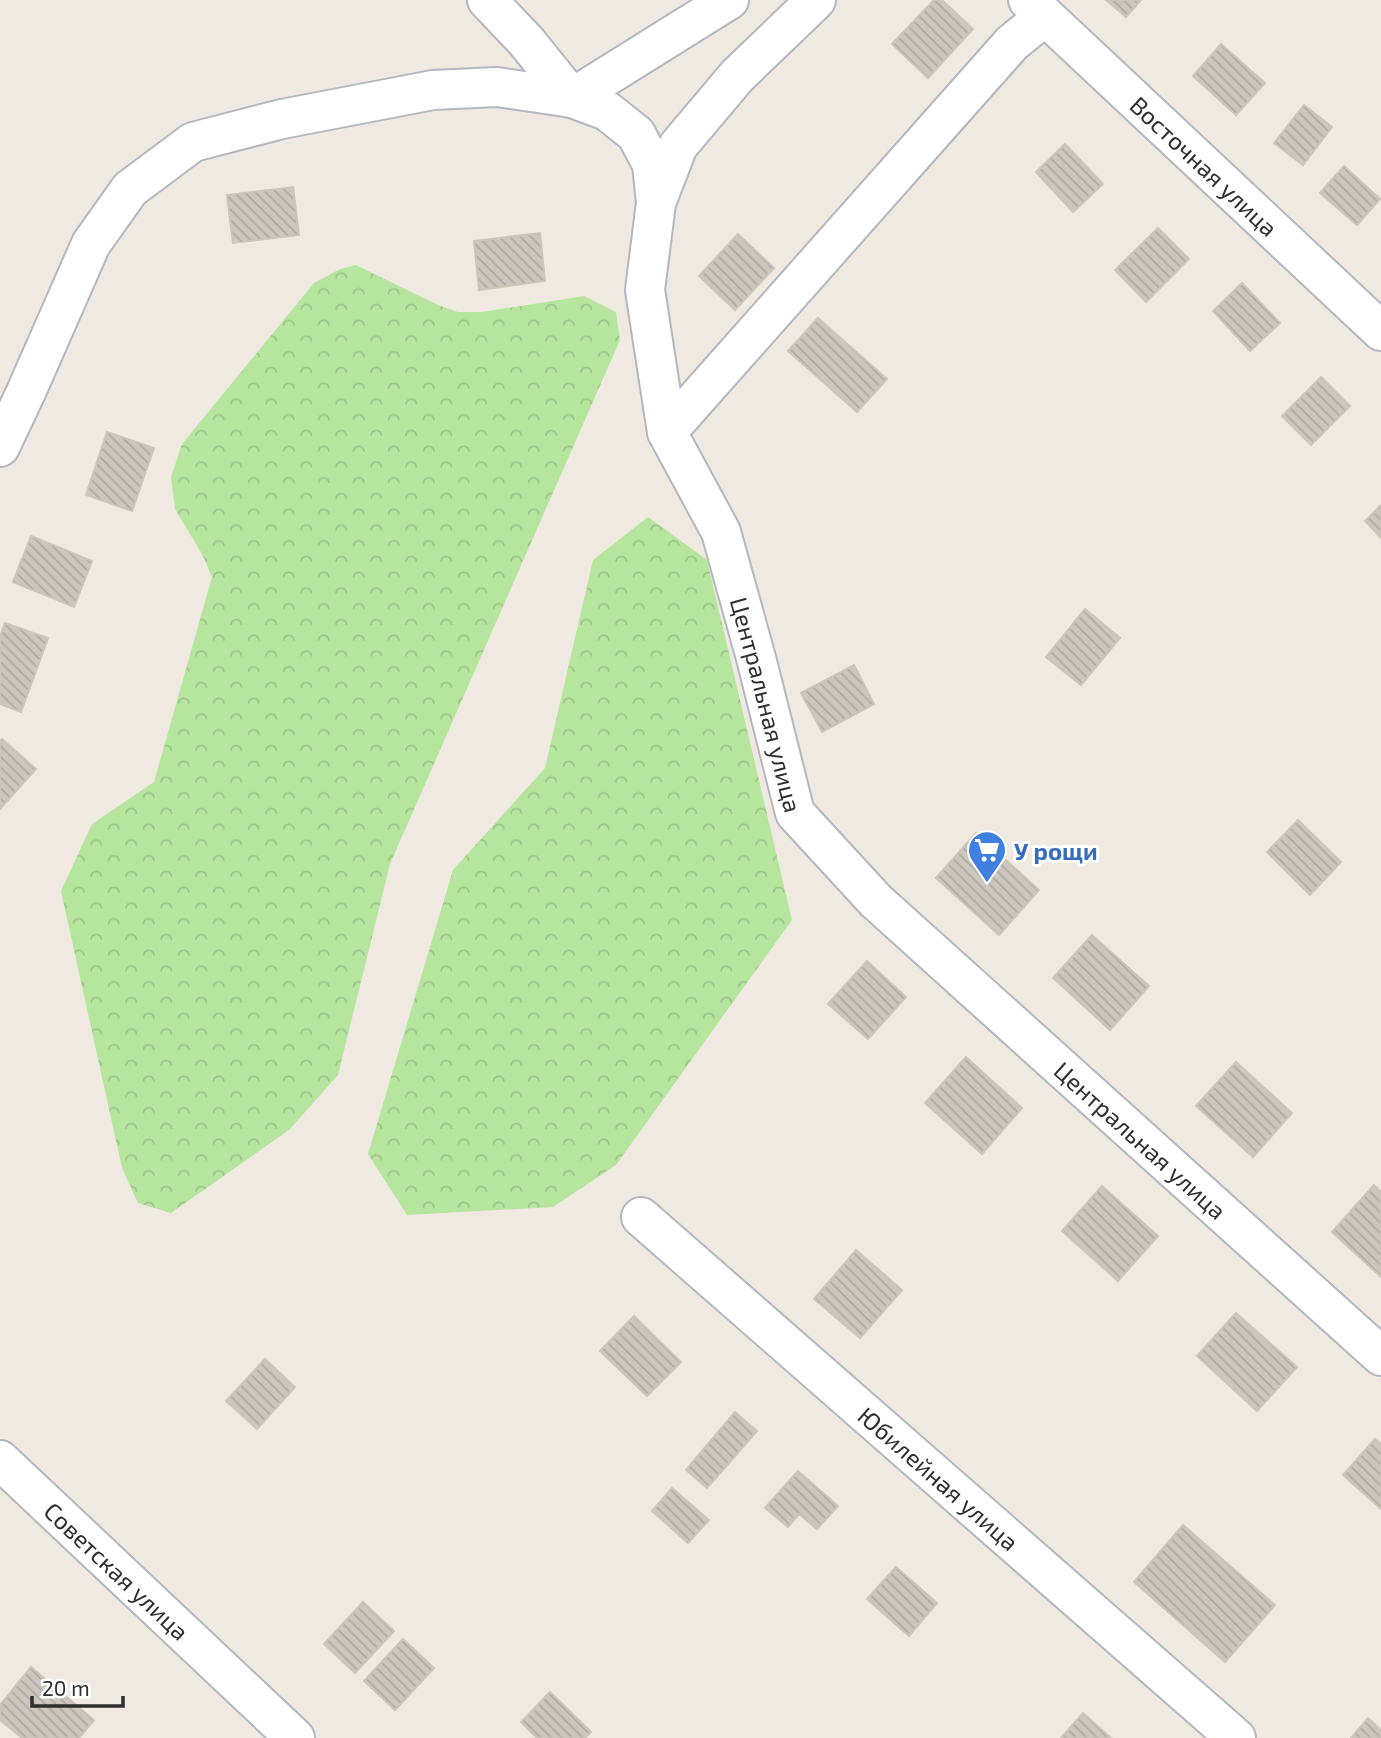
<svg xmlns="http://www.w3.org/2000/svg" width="1381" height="1738" viewBox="0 0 1381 1738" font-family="'Exo 2',sans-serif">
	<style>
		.forest { fill: url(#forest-crowns) }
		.building { fill: url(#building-back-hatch); stroke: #cbc5ba; stroke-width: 2 }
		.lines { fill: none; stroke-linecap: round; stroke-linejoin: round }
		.minor-casing { stroke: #b4b7c1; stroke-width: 42 }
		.minor { stroke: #fff; stroke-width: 38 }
		.labels { text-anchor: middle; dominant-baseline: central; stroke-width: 6; stroke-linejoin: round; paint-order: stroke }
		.street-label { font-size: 24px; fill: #2e2e2e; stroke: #fff }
		.shop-label { font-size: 24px; font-weight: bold; fill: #366cbe; stroke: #fff; text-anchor: start }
	</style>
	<defs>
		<pattern id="forest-crowns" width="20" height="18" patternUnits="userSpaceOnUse" patternTransform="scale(1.75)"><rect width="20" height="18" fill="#b6e59e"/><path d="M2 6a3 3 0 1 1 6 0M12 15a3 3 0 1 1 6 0" fill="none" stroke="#9dc588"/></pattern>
		<pattern id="building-back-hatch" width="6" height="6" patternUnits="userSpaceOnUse" patternTransform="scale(1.75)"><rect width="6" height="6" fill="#cbc7bf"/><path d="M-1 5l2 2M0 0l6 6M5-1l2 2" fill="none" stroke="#afaba4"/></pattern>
	</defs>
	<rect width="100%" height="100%" fill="#efe9e1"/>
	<path class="forest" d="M356,265l82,40 20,7h24l102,-16 32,16 4,28 -230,524 -52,211 -49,55 -118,83 -33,-10 -16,-35 -61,-277 31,-67 62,-42 58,-205 -10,-23 -27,-45 -4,-32 11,-33 132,-161 26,-14z
		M648,517l59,43 85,360 -176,245 -63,42 -146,8 -39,-61 85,-284 92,-102 48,-208z"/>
	<path class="building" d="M934,0h8l31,29 -45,49 -36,-34z
		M1106,0h35l-15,17z
		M1221,44l44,39 -29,32 -43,-39z
		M1304,105l28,22 -29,38 -29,-22z
		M1065,144l38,40 -30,28 -37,-40z
		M1344,166l36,33 -23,26 -37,-32z
		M293,187l6,48 -66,8 -6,-48z
		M1158,228l31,31 -43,43 -31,-32z
		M540,233l5,48 -66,9 -5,-49z
		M738,234l36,34 -39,42 -36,-34z
		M1242,283l38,40 -30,28 -37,-40z
		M818,318l69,61 -30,33 -69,-61z
		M1321,377l29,29 -39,39 -29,-29z
		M107,432l47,16 -22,63 -46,-16z
		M1381,505v33l-16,-17z
		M31,536l61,25 -18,46 -61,-25z
		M1085,609l35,29 -39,47 -35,-28z
		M5,623l43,15 -27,74 -21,-8v-68z
		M854,665l20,39 -52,28 -21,-39z
		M2,739l34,30 -36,40v-68z
		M1298,820l43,42 -31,33 -43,-43z
		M976,833l63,57 -40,45 -63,-57z
		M1092,935l57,51 -39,44 -57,-52z
		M867,961l39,36 -38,42 -40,-35z
		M966,1057l56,51 -40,46 -57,-51z
		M1236,1062l56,51 -39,44 -57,-51z
		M1374,1185l7,7v85l-49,-45z
		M1102,1186l56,50 -40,45 -56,-50z
		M856,1250l46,40 -42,48 -46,-39z
		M1236,1313l61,54 -40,44 -60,-55z
		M634,1316l47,46 -34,34 -47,-45z
		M265,1359l30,28 -38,42 -31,-28z
		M735,1412l22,19 -50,57 -21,-18z
		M1375,1439l6,5v65l-38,-34z
		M798,1471l40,35 -21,23 -18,-15 -11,13 -23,-19z
		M672,1488l37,32 -21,23 -36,-32z
		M1183,1525l92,80 -50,57 -91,-80z
		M896,1567l41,36 -28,33 -42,-37z
		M363,1602l31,29 -39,42 -31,-29z
		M403,1639l31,29 -39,42 -31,-29z
		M31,1667l63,53 -15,18h-57l-22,-18v-15z
		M550,1692l41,40 -6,6h-48l-16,-16z
		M1083,1713l28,25h-50z
		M1368,1718l13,12v8h-30z"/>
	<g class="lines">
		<defs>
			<g id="minor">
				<path d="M487,0l39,41 46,57 35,13 29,23 16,30 4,39"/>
				<path id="s1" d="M816,0l-79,76 -59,70 -22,57 -11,87 22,142 54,100 35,126 39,155 81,88 505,455"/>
				<path id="s2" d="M1028,0l353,331"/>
				<path d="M667,432l345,-389 32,-26"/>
				<path d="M0,447l26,-55 65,-148 39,-55 63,-47 89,-23 151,-29 64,-3 75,11 157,-98"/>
				<path id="s3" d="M641,1217l595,521"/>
				<path id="s4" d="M0,1460l295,278"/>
			</g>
		</defs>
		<use href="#minor" class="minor-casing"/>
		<use href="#minor" class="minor"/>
	</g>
	<defs>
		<symbol id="supermarket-pin" viewBox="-11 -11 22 30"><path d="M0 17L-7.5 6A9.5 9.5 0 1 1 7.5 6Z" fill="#3f7fe0" stroke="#fff"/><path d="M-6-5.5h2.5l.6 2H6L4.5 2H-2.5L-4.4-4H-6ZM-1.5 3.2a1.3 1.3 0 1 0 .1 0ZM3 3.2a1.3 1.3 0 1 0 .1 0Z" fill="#fff"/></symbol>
	</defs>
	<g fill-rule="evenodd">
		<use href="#supermarket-pin" x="965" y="828" width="44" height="60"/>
	</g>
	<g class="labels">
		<g class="street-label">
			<text stroke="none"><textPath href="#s2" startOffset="242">Восточная улица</textPath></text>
			<text stroke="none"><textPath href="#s1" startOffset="786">Центральная улица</textPath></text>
			<text stroke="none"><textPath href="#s1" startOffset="1374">Центральная улица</textPath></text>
			<text stroke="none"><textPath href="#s3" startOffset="396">Юбилейная улица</textPath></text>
			<text stroke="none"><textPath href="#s4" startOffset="161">Советская улица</textPath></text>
		</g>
		<g class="shop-label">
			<text x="1014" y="850">У рощи</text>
		</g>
	</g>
	<path d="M32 1696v10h91v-10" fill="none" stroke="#2e2e2e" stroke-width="3.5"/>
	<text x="42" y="1696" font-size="21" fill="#2e2e2e" stroke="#ffffff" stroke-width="5" paint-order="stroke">20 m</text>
</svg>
